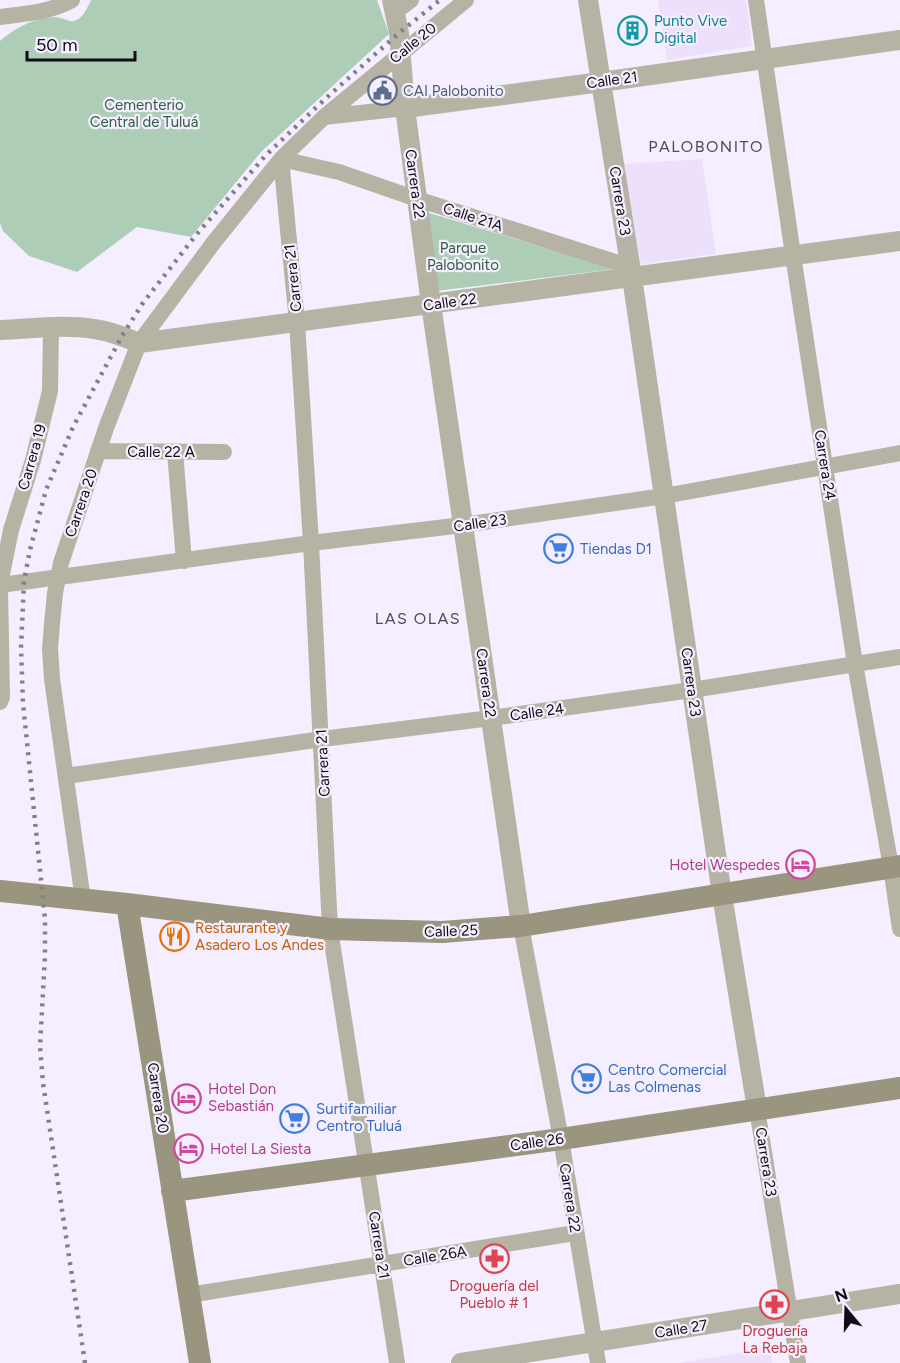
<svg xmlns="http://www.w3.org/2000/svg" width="900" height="1363" viewBox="0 0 900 1363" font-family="Figtree,sans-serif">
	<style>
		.built { fill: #ece0fc }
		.green { fill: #adcdb7 }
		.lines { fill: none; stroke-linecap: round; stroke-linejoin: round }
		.minor { stroke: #b6b3a4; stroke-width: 16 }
		.tertiary { stroke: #b6b3a4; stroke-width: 20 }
		.secondary { stroke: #9a957f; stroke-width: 22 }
		.rail { stroke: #847e8b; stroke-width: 4.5; stroke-dasharray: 3 6; stroke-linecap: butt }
		.labels { text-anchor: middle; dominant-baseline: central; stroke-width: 4.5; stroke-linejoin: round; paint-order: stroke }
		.culture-label { font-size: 15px; fill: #0d838f; stroke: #f5eeff; text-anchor: start }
		.street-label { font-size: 15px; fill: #100c15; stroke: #f5eeff }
		.service-label { font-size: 15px; fill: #4e5e75; stroke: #f5eeff; text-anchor: start }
		.park-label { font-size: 15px; fill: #2d6040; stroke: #f5eeff }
		.shop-label { font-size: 15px; fill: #366cbe; stroke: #f5eeff; text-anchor: start }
		.hotel-label { font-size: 15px; fill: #b23c85; stroke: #f5eeff; text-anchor: start }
		.food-label { font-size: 15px; fill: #c56008; stroke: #f5eeff; text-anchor: start }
		.health-label { font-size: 15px; fill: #be3a42; stroke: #f5eeff }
		.neighbourhood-label { font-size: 16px; letter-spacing: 1.5px; fill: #53485f; stroke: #f5eeff }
	</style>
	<rect width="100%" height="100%" fill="#f5eeff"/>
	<path class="built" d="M658,0h88l6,46 -85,14z
		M702,159l14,95 -75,10 -18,-100z
		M769,1348l3,15h-93z"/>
	<path class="green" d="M91,0h286l12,34 -128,118 -70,85 -54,-10 -60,45 -48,-16 -26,-25 -3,-8v-182c15,-13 35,-24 55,-24 6,0 13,5 19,4 9,-2 13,-13 17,-21z
		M426,212l189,57 -179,22z"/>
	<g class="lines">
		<path class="minor" d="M756,0l37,255 62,409 36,203 9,62
			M395,12l16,-12
			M0,17c24,-3 51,-5 72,-17
			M324,117l81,-9
			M281,159l16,163 14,221 19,386 67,434
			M281,159l58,13 78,27 214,68
			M98,451l126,1
			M175,452l9,109
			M0,584l11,-54 22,-70 17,-69 1,-63
			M0,585l311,-42 152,-18 201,-29 236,-43
			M0,587l2,110 -2,5
			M66,776l256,-37 169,-21 201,-28 208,-33
			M83,900l-31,-221 -2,-30 2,-26 3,-30 6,-30 45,-135 33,-85 75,-101 67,-83 43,-42 142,-117
			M521,926l40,213 37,224
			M757,1109l41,254
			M189,1295l386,-62"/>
		<path class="tertiary" d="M392,0l7,33 6,75 26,196 90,622
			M588,0l44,277 90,618 35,214
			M405,108l196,-26 299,-42
			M0,330c31,-1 63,-6 94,-1 16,2 31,8 45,14l761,-102
			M461,1363l439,-69"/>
		<path class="secondary" d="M0,891l127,13 203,25 112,3 79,-6 379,-60
			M127,904l73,459
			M172,1191l389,-52 339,-51"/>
		<path class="rail" d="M85,1363l-42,-280 -3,-36 5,-92v-36l-22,-216 -2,-55 3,-67 6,-31 16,-60 27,-63 49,-91 21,-33 53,-68 70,-80 58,-55 75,-67 41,-33"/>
	</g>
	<defs>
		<symbol id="building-ring" viewBox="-11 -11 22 22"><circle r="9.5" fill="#f5eeff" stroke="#0f9aa8" stroke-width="1.5"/><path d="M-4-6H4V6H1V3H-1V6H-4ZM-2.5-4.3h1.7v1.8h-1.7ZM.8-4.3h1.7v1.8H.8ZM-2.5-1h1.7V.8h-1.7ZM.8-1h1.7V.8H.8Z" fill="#0f9aa8"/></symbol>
		<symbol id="civic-ring" viewBox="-11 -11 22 22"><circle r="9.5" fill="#f5eeff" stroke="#5c6f8a" stroke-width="1.5"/><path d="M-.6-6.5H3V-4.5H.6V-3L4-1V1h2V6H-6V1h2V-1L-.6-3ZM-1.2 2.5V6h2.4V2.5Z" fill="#5c6f8a"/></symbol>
		<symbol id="supermarket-ring" viewBox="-11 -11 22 22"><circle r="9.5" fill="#f5eeff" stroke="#3f7fe0" stroke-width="1.5"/><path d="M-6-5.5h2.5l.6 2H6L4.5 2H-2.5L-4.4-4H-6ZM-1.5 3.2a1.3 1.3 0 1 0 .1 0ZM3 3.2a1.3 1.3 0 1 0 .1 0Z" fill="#3f7fe0"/></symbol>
		<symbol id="hotel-ring" viewBox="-11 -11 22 22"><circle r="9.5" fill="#f5eeff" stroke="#d1479c" stroke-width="1.5"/><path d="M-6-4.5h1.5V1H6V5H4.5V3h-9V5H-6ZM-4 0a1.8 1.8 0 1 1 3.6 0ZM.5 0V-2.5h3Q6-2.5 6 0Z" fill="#d1479c"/></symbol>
		<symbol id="restaurant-ring" viewBox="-11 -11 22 22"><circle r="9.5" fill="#f5eeff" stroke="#e8710a" stroke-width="1.5"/><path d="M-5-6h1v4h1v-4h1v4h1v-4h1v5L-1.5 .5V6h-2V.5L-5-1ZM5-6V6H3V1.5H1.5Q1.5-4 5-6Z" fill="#e8710a"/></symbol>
		<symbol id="pharmacy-ring" viewBox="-11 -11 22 22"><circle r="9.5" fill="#f5eeff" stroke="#e0444e" stroke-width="1.5"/><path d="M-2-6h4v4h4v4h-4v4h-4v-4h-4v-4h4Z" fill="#e0444e"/></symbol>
	</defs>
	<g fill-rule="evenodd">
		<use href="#building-ring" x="616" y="14" width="33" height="33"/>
		<use href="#civic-ring" x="366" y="74" width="33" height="33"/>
		<use href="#supermarket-ring" x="542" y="532" width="33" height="33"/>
		<use href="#hotel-ring" x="784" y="848" width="33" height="33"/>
		<use href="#restaurant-ring" x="158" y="920" width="33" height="33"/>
		<use href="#supermarket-ring" x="570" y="1062" width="33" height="33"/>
		<use href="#hotel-ring" x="170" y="1082" width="33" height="33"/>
		<use href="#supermarket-ring" x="278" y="1102" width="33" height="33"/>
		<use href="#hotel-ring" x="172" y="1132" width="33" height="33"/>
		<use href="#pharmacy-ring" x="478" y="1242" width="33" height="33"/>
		<use href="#pharmacy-ring" x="758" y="1288" width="33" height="33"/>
	</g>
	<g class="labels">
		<g class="culture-label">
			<text x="654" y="21">Punto Vive<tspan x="654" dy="17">Digital</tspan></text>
		</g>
		<g class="street-label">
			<text transform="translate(413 43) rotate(-39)">Calle 20</text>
			<text transform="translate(612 80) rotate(-8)">Calle 21</text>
			<text transform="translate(415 184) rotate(82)">Carrera 22</text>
			<text transform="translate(620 201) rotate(81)">Carrera 23</text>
			<text transform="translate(473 217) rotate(18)">Calle 21A</text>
			<text transform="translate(293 278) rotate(-96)">Carrera 21</text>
			<text transform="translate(450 302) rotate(-8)">Calle 22</text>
			<text x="161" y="452">Calle 22 A</text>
			<text transform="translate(32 457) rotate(-74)">Carrera 19</text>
			<text transform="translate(825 465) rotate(81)">Carrera 24</text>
			<text transform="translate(81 503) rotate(-71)">Carrera 20</text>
			<text transform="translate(480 523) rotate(-8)">Calle 23</text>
			<text transform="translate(691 682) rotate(82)">Carrera 23</text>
			<text transform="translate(486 683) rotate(82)">Carrera 22</text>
			<text transform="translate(537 712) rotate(-8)">Calle 24</text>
			<text transform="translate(323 763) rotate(-93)">Carrera 21</text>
			<text transform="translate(451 931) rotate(-2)">Calle 25</text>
			<text transform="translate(158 1098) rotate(81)">Carrera 20</text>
			<text transform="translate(537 1142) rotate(-8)">Calle 26</text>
			<text transform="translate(766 1162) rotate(81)">Carrera 23</text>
			<text transform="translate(570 1198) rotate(81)">Carrera 22</text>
			<text transform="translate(379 1245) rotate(81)">Carrera 21</text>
			<text transform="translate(435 1256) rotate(-9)">Calle 26A</text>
			<text transform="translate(681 1329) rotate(-9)">Calle 27</text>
		</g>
		<g class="service-label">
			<text x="403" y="91">CAI Palobonito</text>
		</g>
		<g class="park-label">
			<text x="144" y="105">Cementerio<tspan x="144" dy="17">Central de Tuluá</tspan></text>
			<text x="463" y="248">Parque<tspan x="463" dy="17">Palobonito</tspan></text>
		</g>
		<g class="shop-label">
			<text x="580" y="549">Tiendas D1</text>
			<text x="608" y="1070">Centro Comercial<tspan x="608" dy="17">Las Colmenas</tspan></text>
			<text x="316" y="1109">Surtifamiliar<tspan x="316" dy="17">Centro Tuluá</tspan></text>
		</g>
		<g class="hotel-label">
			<text x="780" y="865" text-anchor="end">Hotel Wespedes</text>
			<text x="208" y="1089">Hotel Don<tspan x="208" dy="17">Sebastián</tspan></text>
			<text x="210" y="1149">Hotel La Siesta</text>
		</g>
		<g class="food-label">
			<text x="195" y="928">Restaurante y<tspan x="195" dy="17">Asadero Los Andes</tspan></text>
		</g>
		<g class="health-label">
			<text x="494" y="1286">Droguería del<tspan x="494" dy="17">Pueblo # 1</tspan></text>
			<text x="775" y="1331">Droguería<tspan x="775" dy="17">La Rebaja</tspan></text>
		</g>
		<g class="neighbourhood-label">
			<text x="706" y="146">PALOBONITO</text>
			<text x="418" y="618">LAS OLAS</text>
		</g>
	</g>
	<g transform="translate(846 1309) rotate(341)" stroke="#f5eeff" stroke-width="4.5" paint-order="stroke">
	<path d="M0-4.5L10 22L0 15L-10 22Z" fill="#100c15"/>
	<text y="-9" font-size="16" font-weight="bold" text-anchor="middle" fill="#100c15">N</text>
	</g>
	<path d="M27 51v9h108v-9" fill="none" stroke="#100c15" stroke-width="3"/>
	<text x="36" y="51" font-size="18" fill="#100c15" stroke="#f5eeff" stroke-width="4.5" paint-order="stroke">50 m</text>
</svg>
